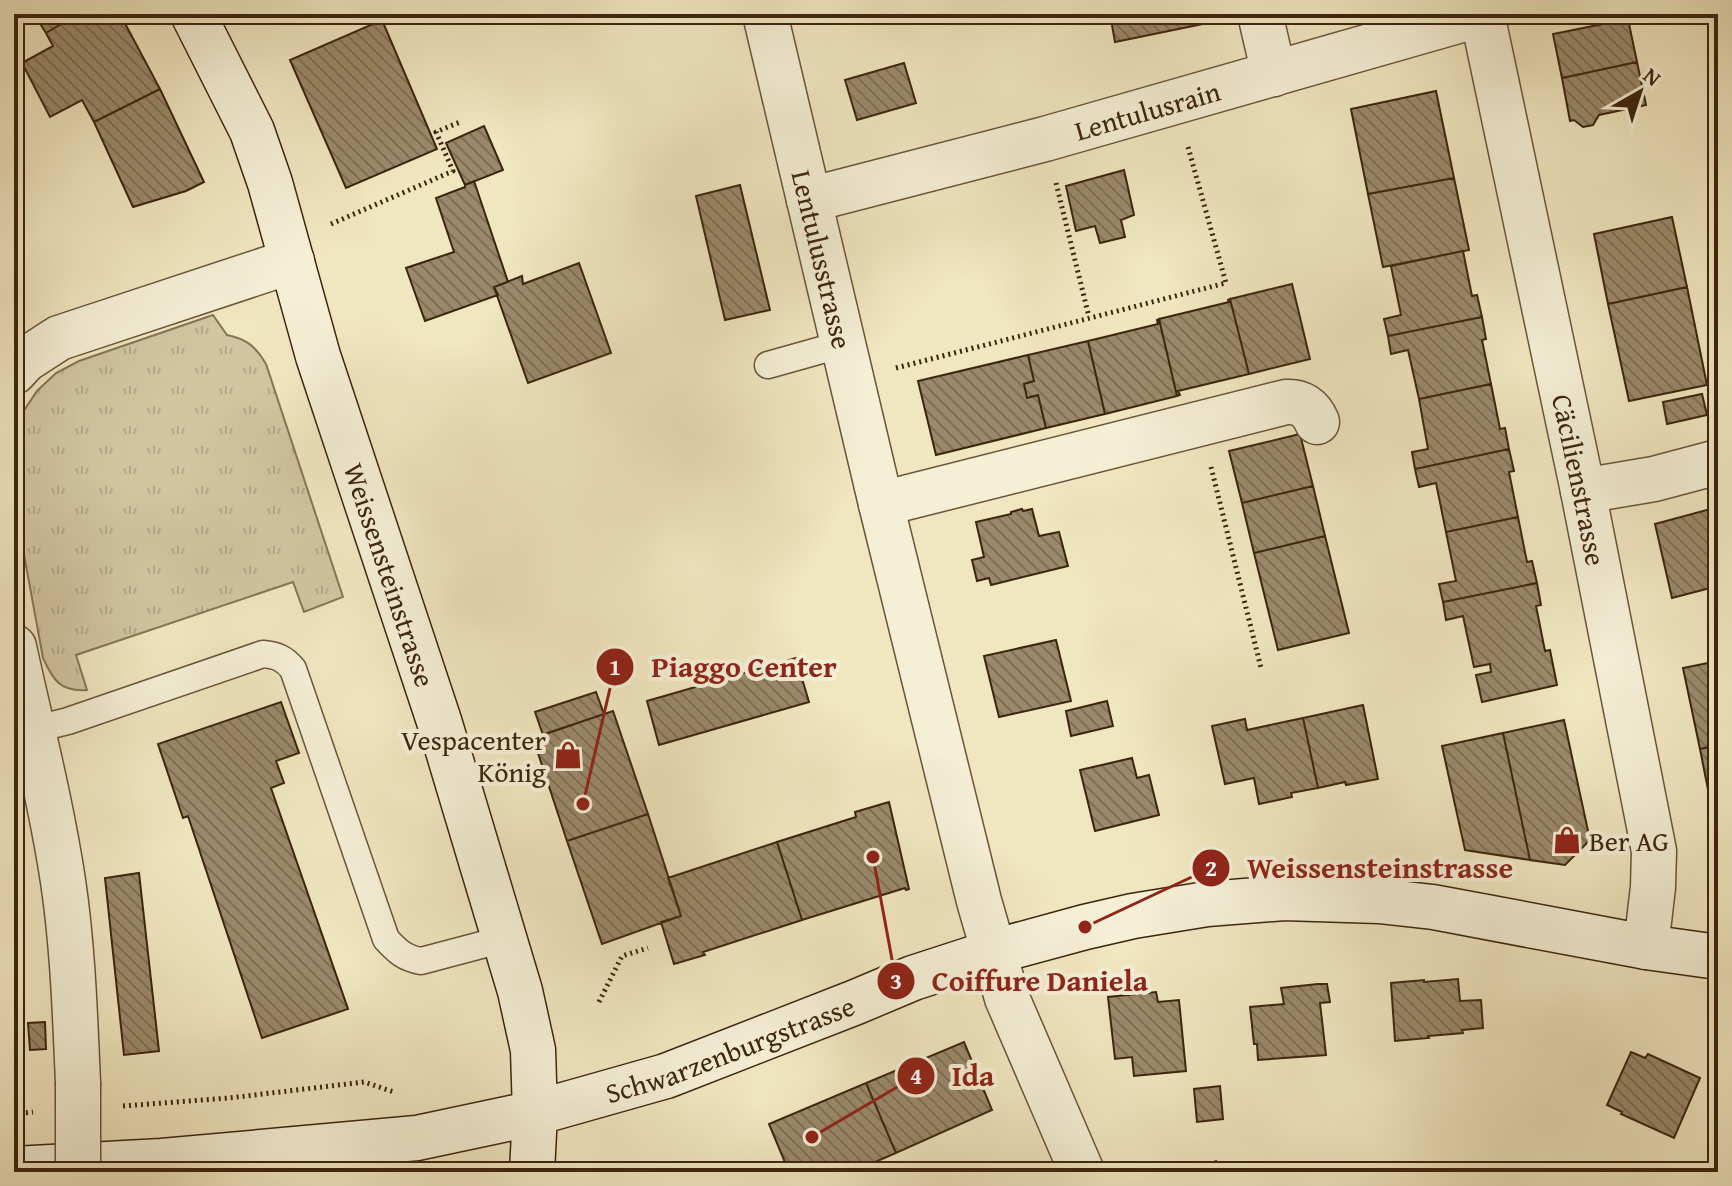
<svg xmlns="http://www.w3.org/2000/svg" width="1732" height="1186" viewBox="0 0 1732 1186" font-family="'Gentium Book Plus',serif">
	<style>
		.grass { fill: url(#grass-tufts); stroke: #867558; stroke-width: 2 }
		.building { fill: url(#building-back-hatch); stroke: #3c250e; stroke-width: 2 }
		.lines { fill: none; stroke-linecap: round; stroke-linejoin: round }
		.lane-casing { stroke: #69553a; stroke-width: 29 }
		.street-casing { stroke: #69553a; stroke-width: 47 }
		.secondary-casing { stroke: #3c250e; stroke-width: 47 }
		.path { stroke: #3c250e; stroke-width: 5; stroke-dasharray: 2 4; stroke-linecap: butt }
		.lane { stroke: #f5efd6; stroke-width: 26 }
		.street { stroke: #f5efd6; stroke-width: 44 }
		.secondary { stroke: #f5efd6; stroke-width: 44 }
		.street-bridge-casing { stroke: #69553a; stroke-width: 47; stroke-linecap: butt }
		.street-bridge { stroke: #f5efd6; stroke-width: 44 }
		.labels { text-anchor: middle; dominant-baseline: central; stroke-width: 8; stroke-linejoin: round; paint-order: stroke }
		.street-label { font-size: 28px; fill: #3c250e; stroke: #f5efd6 }
		.poi-label { font-size: 28px; fill: #3c250e; stroke: #f5efd6; text-anchor: end }
		.leader { fill: none; stroke: #8f2418; stroke-width: 3 }
		.callout-dot { fill: #8f2418; stroke: #f5efd6; stroke-width: 3 }
		.mark-label { font-size: 24px; text-anchor: middle; font-weight: bold; fill: #fff }
		.callout-label { font-size: 30px; text-anchor: middle; font-weight: bold; fill: #8f2418; stroke: #f5efd6; stroke-width: 8; stroke-linejoin: round; paint-order: stroke }
	</style>
	<defs>
		<pattern id="grass-tufts" width="24" height="20" patternUnits="userSpaceOnUse" patternTransform="scale(2)"><rect width="24" height="20" fill="#d1c5a2"/><path d="M3 7l-1-3M5 7V3M7 7l1-3M15 17l-1-3M17 17v-4M19 17l1-3" fill="none" stroke="#b4a98a"/></pattern>
		<pattern id="building-back-hatch" width="6" height="6" patternUnits="userSpaceOnUse" patternTransform="scale(2)"><rect width="6" height="6" fill="#9a896b"/><path d="M-1 5l2 2M0 0l6 6M5-1l2 2" fill="none" stroke="#7f7056"/></pattern>
	</defs>
	<rect width="100%" height="100%" fill="#f0e6c0"/>
	<filter id="stains"><feTurbulence type="fractalNoise" baseFrequency=".0025" numOctaves="4"/><feColorMatrix values="0 0 0 0 .2 0 0 0 0 .09 0 0 0 0 .02 0 0 0 .5 -.17"/></filter>
	<radialGradient id="worn" r=".72"><stop offset=".6" stop-color="#630" stop-opacity="0"/><stop offset="1" stop-color="#630" stop-opacity=".3"/></radialGradient>
	<path class="grass" d="M213,315l14,20c20,4 29,12 39,29l77,233 -39,15 -11,-30 -217,73 11,35c-27,2 -34,-10 -44,-32l-29,-158v-67l7,-18 16,-24 19,-18 23,-12z"/>
	<path class="building" d="M34,14h44l-32,19z
		M78,14h42l40,75 -66,33 -12,-22 -32,17 -28,-54 31,-17 -7,-13z
		M627,14h39l1,1 -37,9z
		M1110,14h91l2,10 -88,18z
		M1700,14h18v19l-3,-12 -12,3z
		M1628,19l9,43 -75,16 -9,-44z
		M382,20l55,129 -91,39 -56,-128z
		M1637,62l9,43 -47,10 -6,10 -10,2 -9,-7 -4,1 -8,-43z
		M904,63l12,40 -59,17 -12,-40z
		M160,89l44,93 -18,9 -53,16 -39,-85z
		M1436,91l18,87 -86,16 -17,-85z
		M484,126l19,44 -38,15 -19,-42z
		M1124,170l10,45 -13,5 4,17 -25,6 -5,-17 -19,5 -10,-45z
		M1454,178l15,72 -86,17 -15,-73z
		M474,181l34,101 -14,5 4,8 -73,26 -19,-53 48,-16 -18,-54 29,-11v-2z
		M740,185l30,125 -45,10 -29,-124z
		M1672,217l15,70 -79,17 -14,-70z
		M1463,251l9,45 5,-1 5,22 -94,19 -4,-17 17,-4 -10,-49z
		M579,263l32,90 -83,30 -34,-96 28,-11 1,8z
		M1292,284l18,75 -61,15 -19,-75z
		M1687,287l20,98 -78,16 -21,-97z
		M1230,299l19,75 -71,17 2,4 -3,1 -18,-77 70,-17 -1,-2z
		M1482,317l4,22 -4,1 9,44 -72,15 -11,-49 -17,4 -3,-18z
		M1159,319l18,77 -72,18 -17,-73 70,-17 -1,-4z
		M1088,341l17,73 -59,14 -8,-33 -11,3 -3,-14 10,-3 -6,-26z
		M1028,355l6,26 -10,3 3,14 11,-3 8,33 -110,27 -18,-74z
		M1491,384l9,45 5,-1 4,21 -94,20 -3,-17 16,-3 -9,-50z
		M1702,394l5,21 -40,9 -4,-22z
		M1300,434l13,52 -71,17 -13,-52z
		M1509,449l5,22 -5,1 9,45 -72,15 -10,-49 -17,4 -4,-18z
		M1313,486l12,50 -71,17 -12,-50z
		M1718,507v79l-46,12 -17,-74z
		M1022,509l1,2 9,-2 7,27 20,-4 9,34 -77,19 -2,-7 -12,3 -5,-21 12,-3 -8,-35 35,-8v-2z
		M1518,517l9,45 5,-1 5,22 -94,19 -4,-18 17,-3 -10,-49z
		M1325,536l24,97 -71,17 -24,-97z
		M1537,583l4,22 -5,1 9,45 5,-1 7,35 -75,17 -6,-27 15,-3 -1,-8 -16,3 -11,-51 -17,4 -3,-18z
		M1056,640l15,61 -72,16 -15,-61z
		M796,658l13,44 -150,43 -12,-44z
		M1718,661v84l-18,4 -17,-81z
		M596,692l8,22 -61,21 -8,-23z
		M1107,701l6,25 -42,10 -5,-25z
		M281,702l18,51 -23,8 8,22 -13,5 77,221 -86,29 -74,-222 -5,2 -25,-74z
		M1363,705l15,74 -32,6 -1,-3 -27,6 -15,-70z
		M613,711l35,103 -81,27 -34,-103z
		M1303,718l15,70 -27,5 1,4 -33,7 -5,-26 -29,6 -13,-58 33,-7 2,11z
		M1564,720l26,120 -25,25 -35,-5 -27,-127z
		M1503,733l27,127 -65,-10 -23,-104z
		M1718,745v74l-4,1 -14,-71z
		M1132,758l5,20 12,-3 10,40 -64,16 -15,-61z
		M889,802l20,87 -3,1 -1,-2 -103,32 -25,-78 79,-25 -1,-5z
		M648,814l33,102 -79,28 -35,-103z
		M777,842l25,78 -99,32 2,3 -31,9 -13,-42 20,-6 -13,-38z
		M139,873l20,178 -35,4 -19,-177z
		M1458,979l2,22 21,-1 2,28 -21,2 1,3 -35,3 1,2 -34,3 -4,-58 33,-3v2z
		M1318,984h9l3,18 -10,1 6,52 -68,5 -1,-16h-3l-4,-37 34,-3 -3,-16z
		M1156,992l2,10 21,-2 7,71 -52,5 -2,-19 -17,2 -7,-62z
		M45,1022l1,27 -16,1 -2,-27z
		M964,1042l28,68 -96,43 -30,-70z
		M1631,1052l14,6 3,-4 52,24 -26,60 -53,-24 1,-2 -15,-7z
		M866,1083l30,70 -44,19h-63l-20,-48z
		M1220,1086l3,33 -26,3 -3,-33z
		M1216,1161l4,11h-30z"/>
	<g class="lines">
		<defs>
			<path id="lane" d="M768,365l75,-21
				M32,730l36,-9 195,-67c13,1 21,4 30,15l93,270c11,12 18,19 35,22l83,-22"/>
			<g id="street">
				<path id="s1" d="M765,14l116,490 98,397 28,97 75,174"/>
				<path d="M1260,14l14,60"/>
				<path id="s2" d="M1482,14l101,477 71,360 -1,36 -7,60"/>
				<path id="s3" d="M809,200l236,-61 437,-125"/>
				<path d="M14,372l11,-12 34,-22 233,-77"/>
				<path d="M1583,491l71,-12 64,-17"/>
				<path d="M881,504l405,-102c15,-1 25,6 31,20"/>
				<path d="M14,647c17,78 37,155 49,234 10,67 12,134 15,202"/>
			</g>
			<g id="secondary">
				<path id="s4" d="M193,14l59,117 18,52 48,173 122,368 80,267 13,59 2,63 -3,59"/>
				<path id="s5" d="M14,1169l148,-8 255,-23 118,-25 131,-37 190,-74 57,-24 80,-26 92,-25 48,-11 74,-12 77,-6 95,3 54,6 213,40 72,10"/>
			</g>
		</defs>
		<use href="#lane" class="lane-casing"/>
		<use href="#street" class="street-casing"/>
		<use href="#secondary" class="secondary-casing"/>
		<path class="path" d="M1056,183l33,134
			M331,224l122,-53 -17,-39 24,-10
			M896,368l330,-85 -38,-136
			M1211,467l50,201
			M599,1002l23,-46 26,-8
			M123,1106l106,-8 135,-16 30,10
			M14,1114l19,-2"/>
		<use href="#lane" class="lane"/>
		<use href="#street" class="street"/>
		<use href="#secondary" class="secondary"/>
		<defs>
			<path id="street-bridge" d="M78,1172v-89"/>
		</defs>
		<use href="#street-bridge" class="street-bridge-casing"/>
		<use href="#street-bridge" class="street-bridge"/>
	</g>
	<defs>
		<symbol id="shop-bare" viewBox="-9 -9 18 18"><path d="M-5-2.5h2.3a2.7 3.5 0 0 1 5.4 0H5L5.5 6h-11ZM-1.5-2.5h3a1.5 2.3 0 0 0-3 0Z" fill="#8f2418" stroke="#f5efd6" stroke-width="2.5" paint-order="stroke"/></symbol>
	</defs>
	<g fill-rule="evenodd">
		<use href="#shop-bare" x="548" y="735" width="40" height="40"/>
		<use href="#shop-bare" x="1547" y="820" width="40" height="40"/>
	</g>
	<g class="labels">
		<g class="street-label">
			<text stroke="none"><textPath href="#s3" startOffset="350">Lentulusrain</textPath></text>
			<text stroke="none"><textPath href="#s1" startOffset="252">Lentulusstrasse</textPath></text>
			<text stroke="none"><textPath href="#s2" startOffset="476">Cäcilienstrasse</textPath></text>
			<text stroke="none"><textPath href="#s4" startOffset="596">Weissensteinstrasse</textPath></text>
			<text stroke="none"><textPath href="#s5" startOffset="730">Schwarzenburgstrasse</textPath></text>
		</g>
		<g class="poi-label">
			<text x="546" y="739">Vespacenter<tspan x="546" dy="32">König</tspan></text>
			<text x="1589" y="840" text-anchor="start">Ber AG</text>
		</g>
	</g>
	<path class="leader" d="M583 804L615 667M1085 927L1211 868M873 857L896 981M812 1137L916 1076"/>
	<g class="callout-dot">
		<circle cx="583" cy="804" r="8"/>
		<circle cx="1085" cy="927" r="8"/>
		<circle cx="873" cy="857" r="8"/>
		<circle cx="812" cy="1137" r="8"/>
		<circle cx="615" cy="667" r="20"/>
		<circle cx="1211" cy="868" r="20"/>
		<circle cx="896" cy="981" r="20"/>
		<circle cx="916" cy="1076" r="20"/>
	</g>
	<g class="mark-label">
		<text x="615" y="675">1</text>
		<text x="1211" y="876">2</text>
		<text x="896" y="989">3</text>
		<text x="916" y="1084">4</text>
	</g>
	<g class="callout-label">
		<text x="744" y="677">Piaggo Center</text>
		<text x="1380" y="878">Weissensteinstrasse</text>
		<text x="1040" y="991">Coiffure Daniela</text>
		<text x="973" y="1086">Ida</text>
	</g>
	<rect width="1732" height="1186" fill="none" stroke="#f0e6c0" stroke-width="48"/>
	<rect x="16" y="16" width="1700" height="1154" fill="none" stroke="#3c250e" stroke-width="4"/>
	<rect x="24" y="24" width="1684" height="1138" fill="none" stroke="#3c250e" stroke-width="2"/>
	<g transform="translate(1640 92) rotate(39)" stroke="#f5efd6" stroke-width="6" paint-order="stroke">
	<path d="M0-6L14 30L0 20L-14 30Z" fill="#3c250e"/>
	<text y="-12" font-size="22" font-weight="bold" text-anchor="middle" fill="#3c250e">N</text>
	</g>
	<rect width="100%" height="100%" filter="url(#stains)"/>
	<rect width="100%" height="100%" fill="url(#worn)"/>
</svg>
